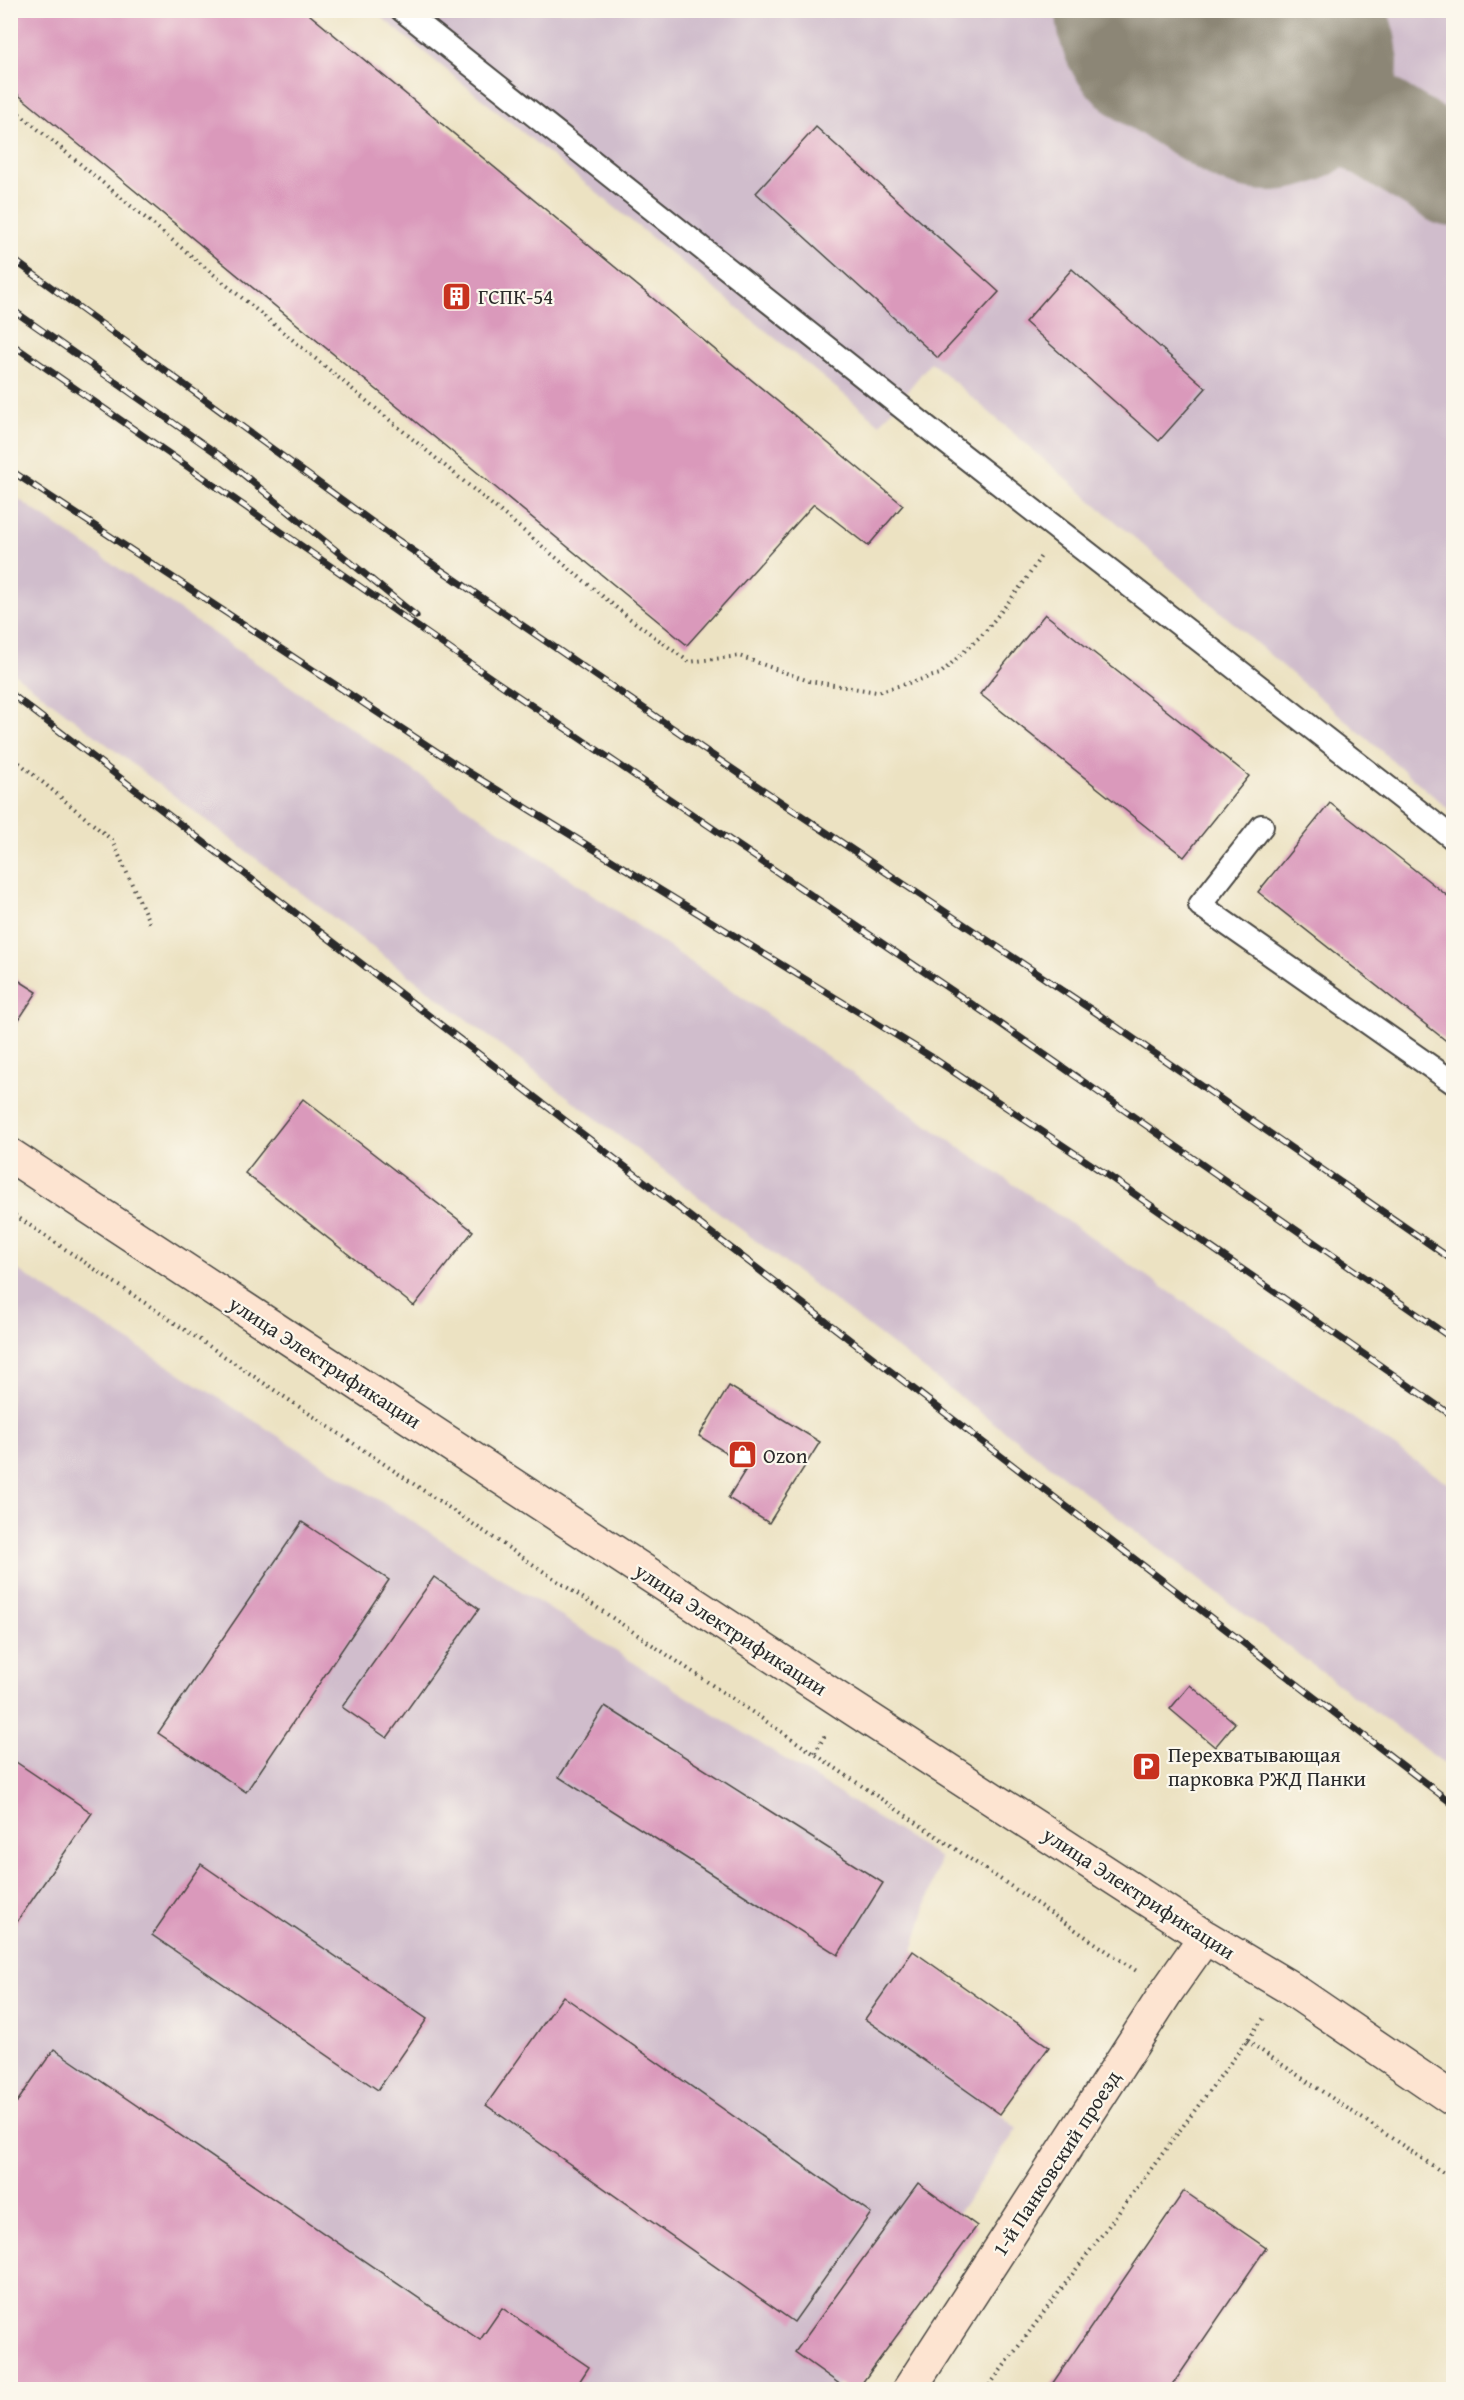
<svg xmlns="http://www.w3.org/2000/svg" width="1464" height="2400" viewBox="0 0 1464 2400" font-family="'Gentium Book Plus',serif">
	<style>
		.industrial { fill: #d0bdcc }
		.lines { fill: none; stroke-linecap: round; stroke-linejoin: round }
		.taxiway { stroke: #8c8676; stroke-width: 104 }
		.runway { stroke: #8c8676; stroke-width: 258 }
		.building { fill: #da99bb }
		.lane-casing { stroke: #484642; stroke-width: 26 }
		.secondary-casing { stroke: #484642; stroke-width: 36 }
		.path { stroke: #484642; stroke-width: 4; stroke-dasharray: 1.5 4.5; stroke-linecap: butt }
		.lane { stroke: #fff; stroke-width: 22 }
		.secondary { stroke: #fde4d1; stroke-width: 33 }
		.rail-casing { stroke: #2b2b2b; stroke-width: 7 }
		.rail { stroke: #fbf7ec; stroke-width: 4.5; stroke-dasharray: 14; stroke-linecap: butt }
		.labels { text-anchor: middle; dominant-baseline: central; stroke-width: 4.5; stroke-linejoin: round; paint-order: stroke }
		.poi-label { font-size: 21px; fill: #2b2b2b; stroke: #fbf7ec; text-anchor: start }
		.street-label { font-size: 21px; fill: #2b2b2b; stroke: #fbf7ec }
	</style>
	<rect width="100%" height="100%" fill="#fbf7ec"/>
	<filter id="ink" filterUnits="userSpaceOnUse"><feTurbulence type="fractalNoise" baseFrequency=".0167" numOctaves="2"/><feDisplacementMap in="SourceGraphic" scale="12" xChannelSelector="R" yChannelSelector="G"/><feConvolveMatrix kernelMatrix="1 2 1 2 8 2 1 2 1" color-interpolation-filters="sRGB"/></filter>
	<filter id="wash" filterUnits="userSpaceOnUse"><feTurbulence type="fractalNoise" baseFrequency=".008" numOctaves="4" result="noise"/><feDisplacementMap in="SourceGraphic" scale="24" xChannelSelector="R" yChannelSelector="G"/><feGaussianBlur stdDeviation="1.35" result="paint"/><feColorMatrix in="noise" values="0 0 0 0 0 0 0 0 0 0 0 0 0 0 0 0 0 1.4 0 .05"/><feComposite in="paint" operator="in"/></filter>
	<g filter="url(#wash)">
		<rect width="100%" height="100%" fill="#ece2c2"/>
		<path class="industrial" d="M374,11h1079v802l-522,-451 -51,62z
			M11,494l1442,993v283l-217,-162 -1225,-937z
			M10,1265l930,593 -27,93 -48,68 135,95 17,15 -182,260h-824z"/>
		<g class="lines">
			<path class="taxiway" d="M1269,62l185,113"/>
			<path class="runway" d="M1185,10l84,52"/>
		</g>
		<g id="blocks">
			<path class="building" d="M10,10h294l599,495 -35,41 -54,-42 -127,141 -677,-557z
				M816,127l183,165 -61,66 -182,-165z
				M1072,269l134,119 -47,53 -134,-119z
				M1045,614l204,162 -65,81 -204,-163z
				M1330,803l124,98v146l-196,-155z
				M10,975l27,17 -27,41z
				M303,1099l170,132 -59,75 -169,-133z
				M729,1386l91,56 -51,81 -41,-25 20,-32 -49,-30z
				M302,1522l87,58 -143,212 -88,-59z
				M434,1577l45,32 -92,129 -45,-31z
				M1190,1685l45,38 -20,24 -45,-38z
				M605,1706l278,177 -45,72 -279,-178z
				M10,1758l82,55 -82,119z
				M201,1864l226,155 -49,71 -226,-155z
				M913,1951l136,96 -49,67 -135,-95z
				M563,1996l308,217 -77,109 -308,-217z
				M54,2049l426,291 22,-32 87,59 -15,23h-564v-278z
				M918,2183l59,43 -120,164h-9l-53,-38z
				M1184,2191l82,57 -97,142h-121z"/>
		</g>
	</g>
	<g filter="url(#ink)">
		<use href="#blocks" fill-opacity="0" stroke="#484642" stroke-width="1.5"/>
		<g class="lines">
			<defs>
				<path id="lane" d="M402,10l536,426 516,403
					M1262,826l-62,79 254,178"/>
				<path id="secondary" d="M10,1155l833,547 362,235 82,49 167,114
					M909,2390l258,-399 38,-54"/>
			</defs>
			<use href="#lane" class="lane-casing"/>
			<use href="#secondary" class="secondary-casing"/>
			<path class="path" d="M10,106l619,512 60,44 50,-6 70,25 68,11 63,-18 44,-41 41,-52 16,-25
				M10,755l102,85 38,84
				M10,1212l1128,760
				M815,1753l10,-18
				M1247,2041l207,139
				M986,2390l280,-375"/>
			<use href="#lane" class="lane"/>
			<use href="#secondary" class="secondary"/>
			<defs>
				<path id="rail" d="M10,257l380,278 388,265 320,214 356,247
					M10,308l212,149 194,159
					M10,343l487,339 488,331 469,327
					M10,470l447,295 473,291 183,123 341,238
					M10,693l1444,1112"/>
			</defs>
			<use href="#rail" class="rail-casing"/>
			<use href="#rail" class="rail"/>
		</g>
	</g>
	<defs>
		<symbol id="building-square" viewBox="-11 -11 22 22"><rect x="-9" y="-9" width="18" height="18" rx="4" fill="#c8321e" stroke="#fbf7ec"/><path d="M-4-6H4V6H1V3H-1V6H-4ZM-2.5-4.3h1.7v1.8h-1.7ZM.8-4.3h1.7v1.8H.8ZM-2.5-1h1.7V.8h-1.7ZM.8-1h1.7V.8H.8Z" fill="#fff"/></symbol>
		<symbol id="shop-square" viewBox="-11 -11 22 22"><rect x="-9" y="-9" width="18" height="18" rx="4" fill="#c8321e" stroke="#fbf7ec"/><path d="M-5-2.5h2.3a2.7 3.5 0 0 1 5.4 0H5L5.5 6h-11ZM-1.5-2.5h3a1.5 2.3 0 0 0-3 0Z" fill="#fff"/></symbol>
		<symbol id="parking-square" viewBox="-11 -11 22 22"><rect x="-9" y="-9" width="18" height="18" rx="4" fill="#c8321e" stroke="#fbf7ec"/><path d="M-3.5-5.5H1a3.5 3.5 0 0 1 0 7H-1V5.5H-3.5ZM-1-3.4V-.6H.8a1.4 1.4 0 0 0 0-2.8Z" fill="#fff"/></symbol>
	</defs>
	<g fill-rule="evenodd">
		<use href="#building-square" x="440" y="280" width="33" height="33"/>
		<use href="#shop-square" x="726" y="1438" width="33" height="33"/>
		<use href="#parking-square" x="1130" y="1750" width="33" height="33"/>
	</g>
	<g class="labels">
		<g class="poi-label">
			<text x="478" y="296">ГСПК-54</text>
			<text x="763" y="1455">Ozon</text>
			<text x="1168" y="1754">Перехватывающая<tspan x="1168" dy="24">парковка РЖД Панки</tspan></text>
		</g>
		<g class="street-label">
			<text transform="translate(325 1362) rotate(33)">улица Электрификации</text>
			<text transform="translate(731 1629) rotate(33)">улица Электрификации</text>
			<text transform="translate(1139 1893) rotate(33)">улица Электрификации</text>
			<text transform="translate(1056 2163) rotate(-57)">1-й Панковский проезд</text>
		</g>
	</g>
	<rect width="1464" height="2400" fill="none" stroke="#fbf7ec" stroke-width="36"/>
</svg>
